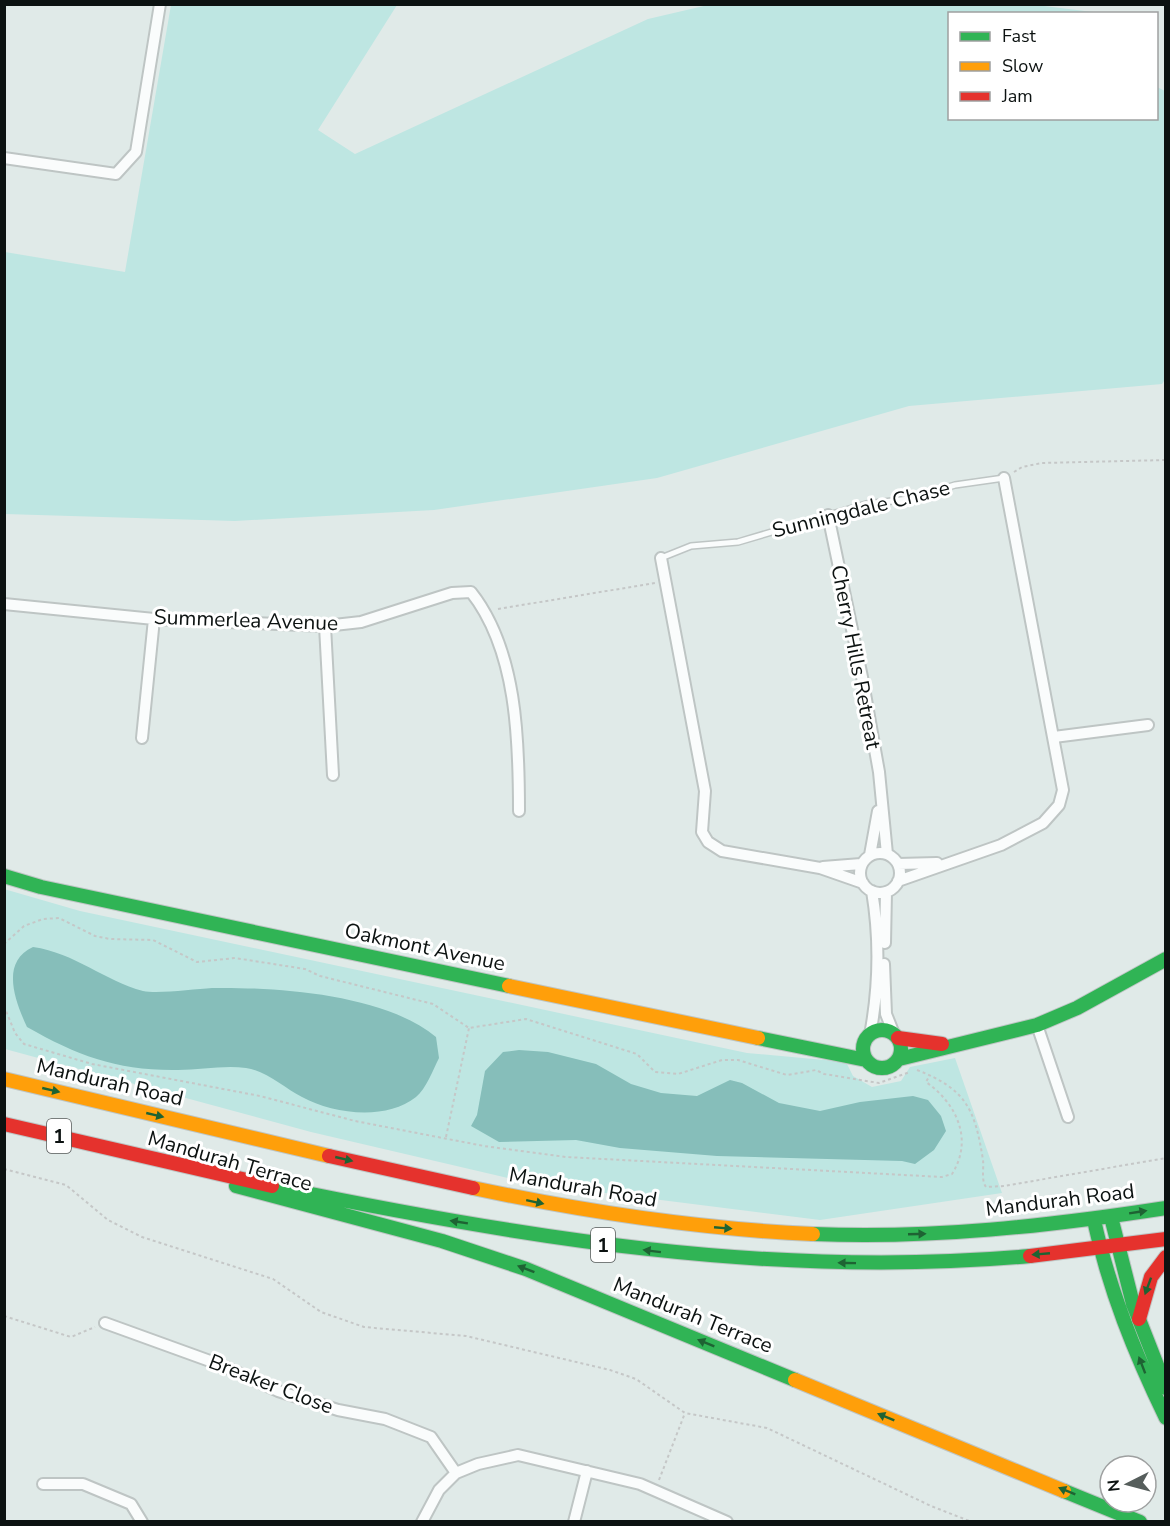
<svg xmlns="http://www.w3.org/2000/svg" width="1170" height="1526" viewBox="0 0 1170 1526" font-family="'Nunito Sans',sans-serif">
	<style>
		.green { fill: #bee6e2 }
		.water { fill: #86beba }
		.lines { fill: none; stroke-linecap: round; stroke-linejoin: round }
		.lane-casing { stroke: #bec5c4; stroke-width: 8 }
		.street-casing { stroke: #bec5c4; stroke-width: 14 }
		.fast-casing { stroke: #bec5c4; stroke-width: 16 }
		.slow-casing { stroke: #bec5c4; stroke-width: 16 }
		.jam-casing { stroke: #bec5c4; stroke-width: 16 }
		.path { stroke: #c5c7c7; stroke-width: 2; stroke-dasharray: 3 3; stroke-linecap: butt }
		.lane { stroke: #fafcfc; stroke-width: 5 }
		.street { stroke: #fafcfc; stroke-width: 10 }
		.fast { stroke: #30b455; stroke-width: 14 }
		.slow { stroke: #ff9f0a; stroke-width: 14 }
		.jam { stroke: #e5322d; stroke-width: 14 }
		.oneway { fill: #1e6333 }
		.labels { text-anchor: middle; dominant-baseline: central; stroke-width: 6; stroke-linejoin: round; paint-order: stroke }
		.shield { fill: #fff; stroke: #555958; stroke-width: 1.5 }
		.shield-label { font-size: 20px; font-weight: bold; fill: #0c1211 }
		.street-label { font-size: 21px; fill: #0c1211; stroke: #fff }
	</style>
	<rect width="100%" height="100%" fill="#e0eae8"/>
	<path class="green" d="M1028,4l73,9 -151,1v104h206l1,-31 8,4 1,287 -4,6 -253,22 -252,72 -223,32 -199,11 -230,-7v-262l120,20 46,-267h226l-79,125 37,24 293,-135 60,-14z
		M4,889l76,22 667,142 99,9 7,14 19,11 29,-6 9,-14 45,-9 47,135 -182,27 -286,-36 -223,-52 -306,-83z"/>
	<path class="water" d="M33,947c42,6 72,34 110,44 15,3 52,-2 69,-3 65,-1 172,6 224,49l3,21c-6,12 -13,31 -23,39 -30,24 -83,17 -114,0 -18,-9 -35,-26 -56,-29 -22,-3 -46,2 -68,2 -60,1 -100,-14 -151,-43 -12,-26 -27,-65 6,-80z
		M519,1050l29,2 48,12 35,20 30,9 36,3 33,-16 12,3 37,20 41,8 40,-9 53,-6 15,4 13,16 5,15 -12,19 -19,14 -13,-3 -185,-5 -97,-8 -44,-8 -77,2 -28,-16 6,-11 8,-44 18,-19z"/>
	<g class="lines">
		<defs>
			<path id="lane" d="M661,558l30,-12 47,-4 128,-38 43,-5 46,-14 49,-7"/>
			<path id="street" d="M4,158l112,16 20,-22 24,-148
				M828,515l34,162 17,95 8,82
				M661,558l44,233 -3,41 6,10 14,9 98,17 43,15
				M4,604l150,15 171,7 36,-4 91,-29 19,-1c46,58 48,148 48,219
				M325,626l8,149
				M1054,737l94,-12
				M142,738l12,-119
				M860 873a20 20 0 1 1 40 0a20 20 0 1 1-40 0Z
				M870,855l8,-44
				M898,864l39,-1
				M823,867l38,-3
				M898,881l103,-36 42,-22 16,-18 4,-15 -59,-312
				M885,943l1,-51
				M884,964l2,50 8,20
				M1037,1025l31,92
				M870,1035c9,-48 10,-96 2,-144
				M105,1323l116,42 57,26 60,19 47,9 46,18 25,36
				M43,1484h40l48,20 11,18
				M422,1522l17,-32 17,-17 22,-9 40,-9 122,29 87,38
				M574,1522l13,-51"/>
			<path id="fast" d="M4,876l37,11 468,99
				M863 1049a19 19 0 1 1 38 0a19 19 0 1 1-38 0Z
				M758,1038l108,22
				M899,1059l138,-34 40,-17 89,-49
				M236,1186l206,55 84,28 269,111
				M272,1186c251,52 502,93 758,70
				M1111,1217l22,87 33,84
				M1094,1220c15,70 41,134 72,198
				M813,1234c118,5 236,-8 353,-26
				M1064,1491l76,31"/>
			<path id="slow" d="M509,986l249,52
				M4,1079l325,77
				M473,1188c113,24 225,41 340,46
				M795,1380l269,111"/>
			<path id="jam" d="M898,1038l44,6
				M4,1124l268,62
				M329,1156l144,32
				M1030,1256l136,-17
				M1139,1319l12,-42 15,-20"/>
		</defs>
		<use href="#lane" class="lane-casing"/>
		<use href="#street" class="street-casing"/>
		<use href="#fast" class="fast-casing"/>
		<use href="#slow" class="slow-casing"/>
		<use href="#jam" class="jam-casing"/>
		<path class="path" d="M1138,4h8
			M1014,472l8,-5 20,-4 124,-3
			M498,609l157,-26
			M4,944l20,-18 19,-7 16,-1 36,18 15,3 43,1 44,22 38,-4 70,11 15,7 113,28 36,24 57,-9 111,35 18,18 11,1 12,1 44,-14h16l49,15 29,-5 8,4 55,9 31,-11
			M4,1006l11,27 9,11 68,20 168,32 95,25 129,25 82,11 376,20 10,-3c22,-35 4,-71 -26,-92l4,-7
			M917,1070c49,19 58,39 66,90 1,9 -2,20 3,27l18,-1 162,-28
			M446,1137l23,-109
			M4,1169l62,16 42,35 34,17 131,42 48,33 43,15 102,9 144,34 26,9 49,34 82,15 164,78 41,16
			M4,1316l67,21 24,-10
			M659,1480l26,-67"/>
		<use href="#lane" class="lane"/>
		<use href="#street" class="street"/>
		<use href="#fast" class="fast"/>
		<use href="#slow" class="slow"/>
		<use href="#jam" class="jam"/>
	</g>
	<defs><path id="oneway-solid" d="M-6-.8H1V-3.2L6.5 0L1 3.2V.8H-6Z" transform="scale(1.5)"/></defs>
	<g class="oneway">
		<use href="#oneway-solid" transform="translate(51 1090) rotate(13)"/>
		<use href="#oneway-solid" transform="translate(155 1115) rotate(13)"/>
		<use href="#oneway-solid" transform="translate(344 1159) rotate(13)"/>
		<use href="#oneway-solid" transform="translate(535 1202) rotate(12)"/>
		<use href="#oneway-solid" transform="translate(1138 1212) rotate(-9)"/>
		<use href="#oneway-solid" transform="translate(459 1222) rotate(-171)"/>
		<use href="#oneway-solid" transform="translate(723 1228) rotate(5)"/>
		<use href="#oneway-solid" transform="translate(917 1234) rotate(-2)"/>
		<use href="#oneway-solid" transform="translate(652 1251) rotate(-173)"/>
		<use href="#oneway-solid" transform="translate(1041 1254) rotate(175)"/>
		<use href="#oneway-solid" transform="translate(847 1263) rotate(-179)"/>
		<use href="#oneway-solid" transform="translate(526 1269) rotate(-159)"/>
		<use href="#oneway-solid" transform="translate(1148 1286) rotate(110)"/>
		<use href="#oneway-solid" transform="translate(706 1343) rotate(-158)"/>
		<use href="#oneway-solid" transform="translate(1142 1365) rotate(-111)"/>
		<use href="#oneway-solid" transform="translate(886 1417) rotate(-158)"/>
		<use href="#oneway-solid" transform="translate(1067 1491) rotate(-158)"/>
	</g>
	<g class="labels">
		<g class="shield">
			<rect x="47" y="1119" width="24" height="34" rx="4.5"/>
			<rect x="591" y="1228" width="24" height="34" rx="4.5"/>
		</g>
		<g class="shield-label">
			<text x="59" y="1136">1</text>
			<text x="603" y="1245">1</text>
		</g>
		<g class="street-label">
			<text transform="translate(861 509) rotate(-14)">Sunningdale Chase</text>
			<text transform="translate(246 620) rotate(2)">Summerlea Avenue</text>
			<text transform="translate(856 657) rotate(79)">Cherry Hills Retreat</text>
			<text transform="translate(425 947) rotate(12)">Oakmont Avenue</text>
			<text transform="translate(110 1082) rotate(13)">Mandurah Road</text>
			<text transform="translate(230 1161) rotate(16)">Mandurah Terrace</text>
			<text transform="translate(583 1187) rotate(10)">Mandurah Road</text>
			<text transform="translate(1060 1200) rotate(-7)">Mandurah Road</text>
			<text transform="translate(693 1315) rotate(22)">Mandurah Terrace</text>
			<text transform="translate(271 1384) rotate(21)">Breaker Close</text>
		</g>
	</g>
	<rect width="1170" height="1526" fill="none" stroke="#0c1211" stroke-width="12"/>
	<rect x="948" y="12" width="210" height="108" fill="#ffffff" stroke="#9ea0a0" stroke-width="1.5"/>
	<rect x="960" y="32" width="30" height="9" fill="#30b455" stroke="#9ea0a0" stroke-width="1.5"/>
	<text x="1002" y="42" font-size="18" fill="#0c1211">Fast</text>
	<rect x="960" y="62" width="30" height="9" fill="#ff9f0a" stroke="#9ea0a0" stroke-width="1.5"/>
	<text x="1002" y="72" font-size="18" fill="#0c1211">Slow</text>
	<rect x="960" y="92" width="30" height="9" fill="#e5322d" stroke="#9ea0a0" stroke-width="1.5"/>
	<text x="1002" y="102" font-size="18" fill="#0c1211">Jam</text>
	<g transform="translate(1128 1484) rotate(264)"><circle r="28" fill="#ffffff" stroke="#9ea0a0" stroke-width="1.5"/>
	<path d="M0-4.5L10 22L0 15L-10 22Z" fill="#565e5c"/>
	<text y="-9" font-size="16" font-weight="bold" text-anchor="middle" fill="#0c1211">N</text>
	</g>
</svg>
